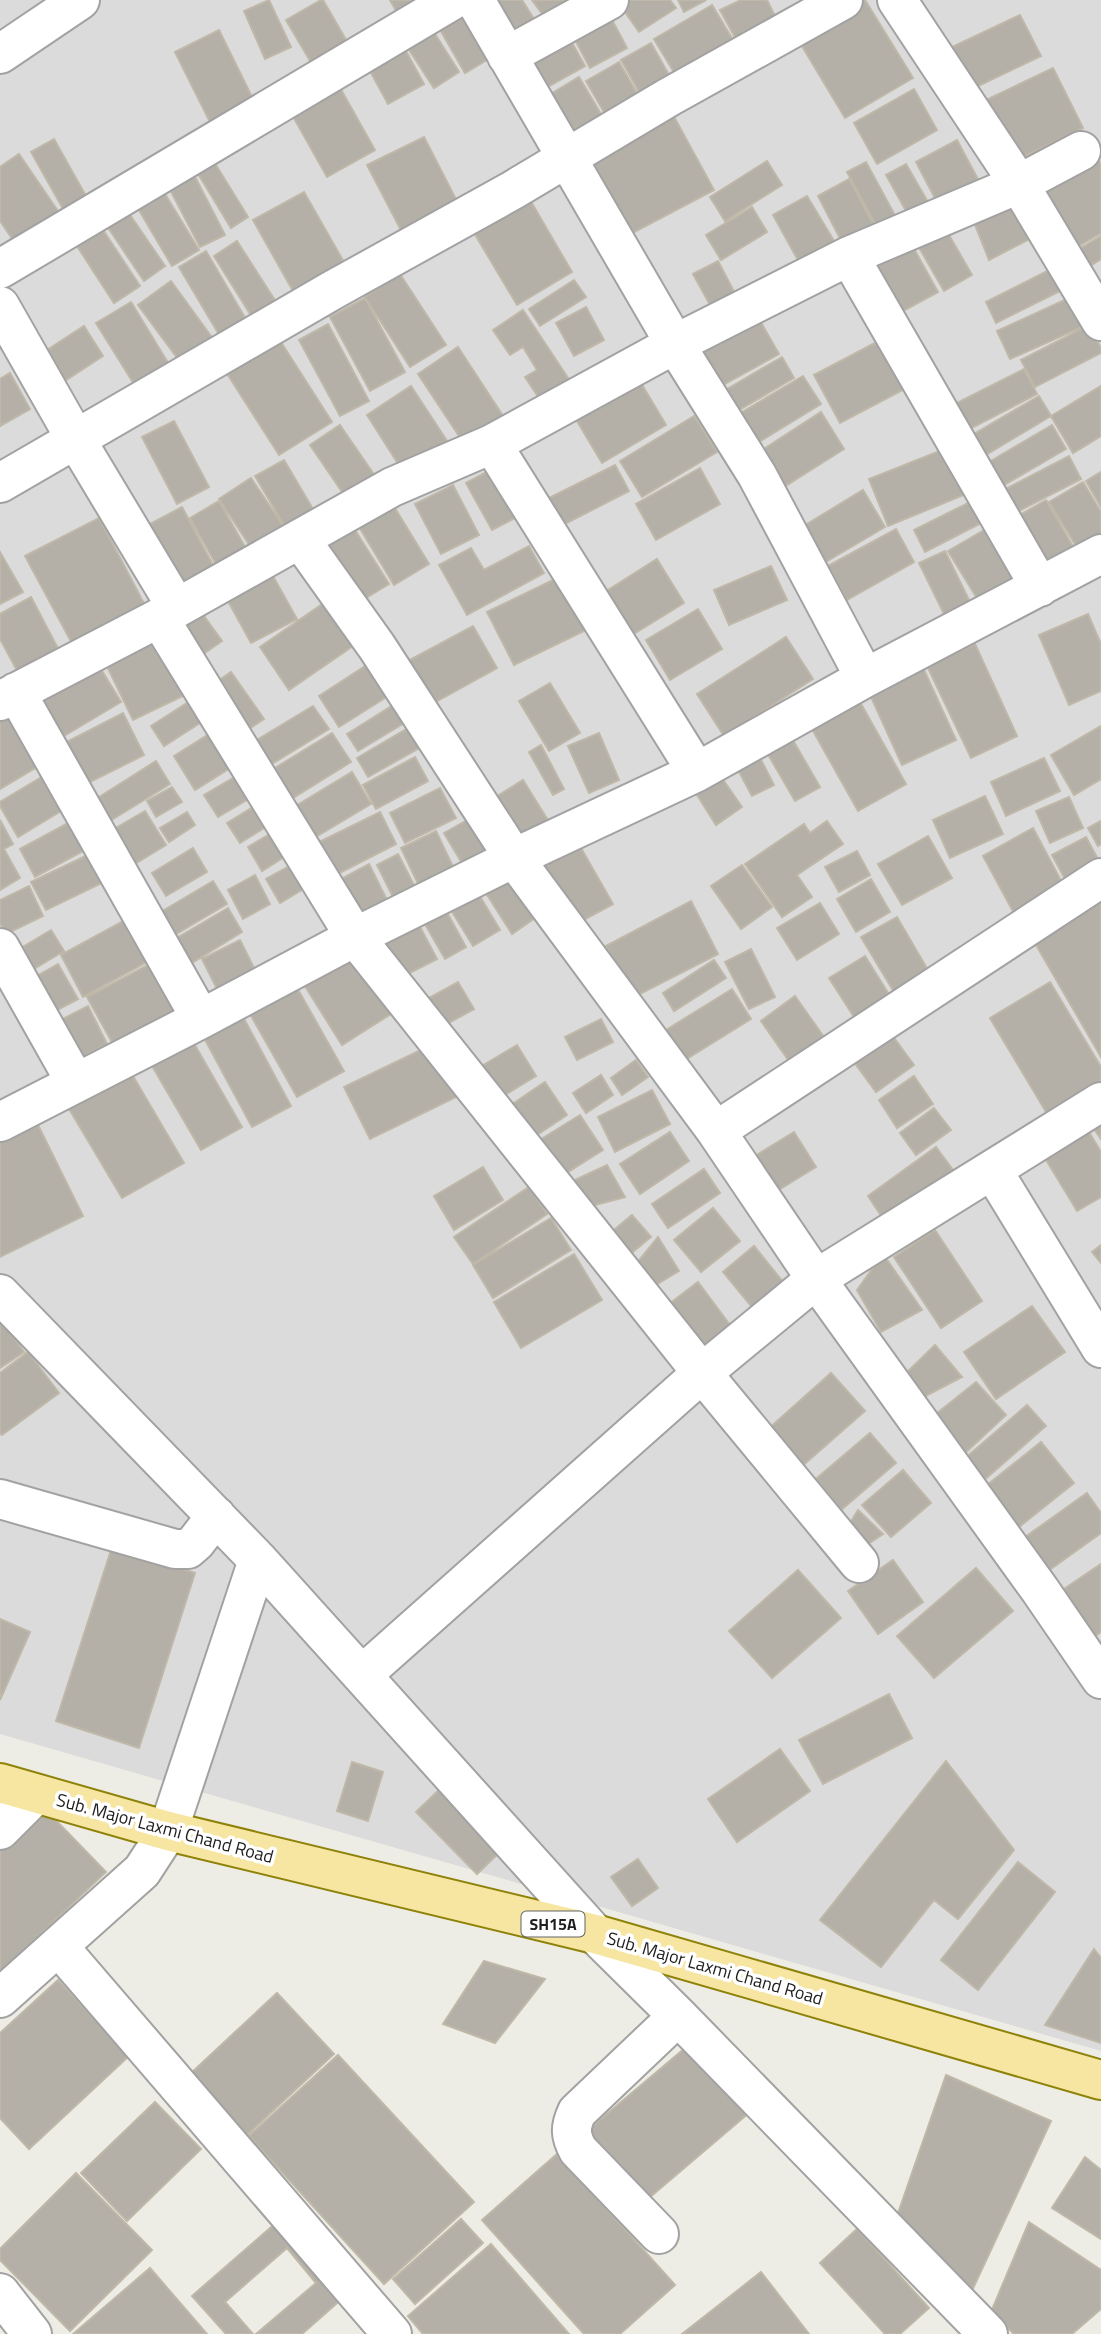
<svg xmlns="http://www.w3.org/2000/svg" width="1101" height="2334" viewBox="0 0 1101 2334" font-family="'Titillium Web',sans-serif">
	<style>
		.residential { fill: #dcdbdb }
		.building { fill: #b4b0a7; stroke: #bfb8a8; stroke-width: 2 }
		.lines { fill: none; stroke-linecap: round; stroke-linejoin: round }
		.minor-casing { stroke: #a2a2a2; stroke-width: 42 }
		.major-casing { stroke: #8e8209; stroke-width: 42 }
		.minor { stroke: #fff; stroke-width: 38 }
		.major { stroke: #f6e6a2; stroke-width: 38 }
		.labels { text-anchor: middle; dominant-baseline: central; stroke-width: 7; stroke-linejoin: round; paint-order: stroke }
		.shield { fill: #fff; stroke: #626262; stroke-width: 2 }
		.shield-label { font-size: 16px; font-weight: bold; fill: #1e1e1e }
		.street-label { font-size: 18px; fill: #1e1e1e; stroke: #fff }
	</style>
	<rect width="100%" height="100%" fill="#eeede5"/>
	<path class="residential" d="M0,0h1101v2051l-1101,-317z"/>
	<path class="building" d="M269,0l22,47 -26,12 -21,-48z
		M321,0h2l26,45 -36,21 -27,-46z
		M390,0h37l-28,16z
		M482,0h40l17,27 -29,18z
		M532,0h32l5,7 -21,15z
		M620,0h50l6,8 -37,24 -21,-30z
		M678,0h28l-22,12z
		M741,0h26l11,22 -40,21 -18,-33z
		M856,0h9l48,78 -68,40 -49,-82z
		M465,1l32,53 -32,19 -31,-54z
		M712,5l24,40 -58,34 -24,-40z
		M1020,15l21,41 -71,34 -20,-42z
		M610,16l17,32 -37,20 -17,-32z
		M430,26l29,46 -25,16 -30,-46z
		M219,30l38,77 -44,21 -38,-76z
		M566,32l19,34 -50,28 -19,-31z
		M401,42l23,42 -36,20 -23,-42z
		M651,43l22,39 -30,17 -22,-39z
		M619,62l22,38 -33,19 -22,-38z
		M1053,68l30,60 -64,31 -37,-57z
		M579,77l29,49 -41,23 -28,-48z
		M339,86l36,64 -48,27 -36,-64z
		M914,89l23,41 -60,34 -23,-41z
		M672,113l42,77 -89,47 -41,-77z
		M424,137l38,74 -56,29 -39,-75z
		M54,139l36,64 -23,13 -36,-64z
		M957,140l22,41 -41,23 -22,-42z
		M19,154l43,63 -44,30 -18,-26v-54z
		M211,157l37,60 -17,11 -37,-61z
		M1096,157l5,7v69l-31,18 -37,-68z
		M767,161l15,24 -57,36 -15,-24z
		M866,162l31,57 -19,10 -31,-57z
		M906,164l26,45 -21,11 -25,-45z
		M191,169l34,66 -25,12 -34,-65z
		M849,179l30,56 -32,17 -29,-56z
		M162,189l37,61 -27,16 -36,-61z
		M304,192l45,79 -51,29 -45,-80z
		M526,193l46,79 -55,33 -47,-79z
		M1019,195l26,36 -56,29 -17,-43z
		M807,196l33,55 -36,20 -31,-56z
		M752,207l15,25 -46,28 -15,-25z
		M128,212l37,54 -21,15 -37,-55z
		M941,221l31,54 -28,16 -31,-54z
		M101,227l39,59 -26,17 -39,-60z
		M1101,236v23l-19,12 -10,-18z
		M908,238l30,54 -46,25 -30,-54z
		M237,241l41,64 -24,15 -40,-64z
		M206,251l45,77 -27,15 -45,-76z
		M718,261l22,42 -24,13 -23,-42z
		M1053,268l11,21 -68,34 -10,-21z
		M400,274l46,71 -36,22 -45,-70z
		M574,280l12,17 -46,29 -11,-17z
		M171,281l45,62 -32,24 -46,-62z
		M1071,297l13,29 -74,33 -13,-28z
		M365,298l40,74 -35,19 -40,-74z
		M131,302l45,74 -34,21 -46,-74z
		M586,307l18,33 -30,16 -18,-33z
		M523,310l51,77 -29,20 -20,-30 12,-7 -14,-23 -13,8 -17,-25z
		M755,312l24,42 -65,36 -24,-41z
		M328,324l41,77 -29,15 -41,-76z
		M1089,325l12,23v5l-66,34 -14,-27z
		M84,326l19,30 -43,28 -19,-30z
		M886,337l26,48 -72,38 -26,-48z
		M279,339l53,83 -53,33 -53,-83z
		M458,347l47,72 -40,26 -47,-71z
		M782,357l12,21 -60,35 -12,-21z
		M1024,369l13,25 -73,38 -13,-26z
		M10,373l20,36 -30,17v-47z
		M635,373l31,52 -64,38 -31,-52z
		M803,376l18,28 -67,41 -17,-30z
		M411,386l40,61 -45,29 -39,-61z
		M1101,386v50l-28,17 -22,-37z
		M1039,396l12,20 -72,43 -12,-21z
		M821,412l23,37 -65,41 -23,-36z
		M694,416l23,36 -75,45 -22,-36z
		M174,421l35,66 -32,17 -35,-67z
		M340,425l35,51 -30,20 -35,-51z
		M1052,425l14,24 -69,40 -13,-24z
		M947,448l19,46 -78,32 -19,-47z
		M1069,456l12,23 -70,36 -11,-23z
		M284,460l36,61 -29,16 -36,-61z
		M615,465l14,26 -70,36 -14,-27z
		M700,468l20,36 -64,36 -20,-36z
		M492,469l27,47 -27,14 -26,-47z
		M1101,472v35l-15,-26z
		M251,478l37,55 -32,22 -37,-56z
		M1083,482l18,30v30l-20,12 -32,-52z
		M453,485l26,50 -38,19 -26,-50z
		M863,490l22,37 -61,36 -22,-36z
		M976,499l11,21 -62,32 -11,-22z
		M390,500l39,64 -35,21 -39,-65z
		M1046,500l32,55 -33,19 -32,-55z
		M219,501l29,51 -30,16 -28,-50z
		M182,507l37,69 -43,24 -39,-69z
		M99,518l49,93 -73,38 -50,-93z
		M348,519l41,65 -36,22 -40,-65z
		M991,526l34,57 -42,25 -35,-57z
		M896,529l18,33 -67,38 -19,-34z
		M529,546l15,27 -77,42 -28,-50 32,-17 13,22z
		M945,551l25,51 -26,12 -25,-51z
		M0,552l23,40 -23,12z
		M657,559l27,44 -60,37 -27,-43z
		M771,566l16,34 -58,25 -15,-35z
		M269,569l28,50 -46,24 -27,-49z
		M561,576l27,53 -74,36 -27,-53z
		M31,597l31,59 -41,22 -21,-39v-25z
		M324,603l29,43 -64,44 -29,-43z
		M199,609l23,32 -30,21 -24,-32z
		M698,609l24,40 -52,31 -24,-40z
		M1088,614l13,30v47l-32,14 -30,-70z
		M473,626l24,42 -65,36 -24,-43z
		M164,631l29,60 -60,29 -29,-60z
		M786,637l27,42 -89,57 -27,-42z
		M975,644l42,92 -46,22 -44,-92z
		M373,661l20,32 -54,34 -20,-31z
		M920,661l36,79 -54,25 -36,-79z
		M99,666l22,36 -67,40 -22,-36z
		M231,672l33,47 -24,16 -32,-47z
		M550,683l30,50 -31,18 -30,-50z
		M851,686l55,98 -48,27 -55,-98z
		M198,696l13,20 -47,30 -13,-20z
		M395,704l11,18 -48,29 -11,-17z
		M313,706l16,23 -67,41 -15,-24z
		M17,711l30,50 -47,28v-68z
		M123,713l21,42 -64,32 -21,-41z
		M222,726l21,34 -48,30 -21,-34z
		M1101,726v53l-27,16 -23,-40z
		M410,727l11,20 -53,30 -11,-19z
		M787,730l33,57 -25,14 -33,-57z
		M332,733l19,29 -71,44 -18,-30z
		M599,733l20,47 -30,13 -21,-47z
		M541,745l23,44 -11,6 -24,-43z
		M754,746l20,39 -22,11 -21,-39z
		M415,757l13,24 -52,28 -13,-24z
		M1044,758l16,33 -54,25 -15,-34z
		M156,761l14,23 -60,37 -14,-22z
		M248,769l14,22 -44,26 -14,-22z
		M717,771l25,36 -26,18 -24,-38z
		M50,772l21,33 -53,32 -18,-31v-4z
		M352,772l19,32 -64,38 -18,-32z
		M523,780l26,42 -53,32 -26,-41z
		M172,787l10,15 -26,15 -9,-16z
		M440,788l16,30 -51,25 -15,-30z
		M985,796l18,38 -53,24 -17,-38z
		M1069,797l14,31 -33,15 -14,-32z
		M261,802l13,20 -34,21 -13,-20z
		M145,811l21,34 -38,23 -21,-35z
		M187,812l8,13 -26,17 -9,-14z
		M380,812l16,32 -68,35 -17,-33z
		M81,816l15,28 -61,33 -15,-28z
		M469,819l21,37 -24,14 -22,-37z
		M0,820l13,24 -9,5 16,29 -20,12z
		M827,821l16,23 -46,31 15,22 -30,20 -37,-53 59,-40 6,9z
		M1101,821v23l-3,2 -10,-18z
		M1033,828l33,62 -50,27 -33,-61z
		M278,829l14,23 -30,19 -14,-24z
		M436,831l19,40 -35,17 -19,-40z
		M928,836l24,42 -50,27 -24,-41z
		M1086,837l14,26 -34,18 -14,-26z
		M577,841l36,63 -44,24 -35,-63z
		M193,848l14,24 -41,24 -14,-23z
		M100,849l14,28 -68,33 -15,-28z
		M857,851l13,24 -31,17 -14,-25z
		M398,854l19,37 -22,10 -18,-36z
		M302,859l13,23 -35,21 -14,-24z
		M369,864l20,40 -37,19 -20,-39z
		M742,865l30,42 -31,22 -30,-43z
		M255,875l15,29 -27,15 -15,-29z
		M507,875l28,43 -23,16 -28,-44z
		M871,879l19,33 -34,20 -19,-33z
		M213,881l14,23 -54,32 -14,-23z
		M29,886l14,30 -37,18 -6,-11v-23z
		M475,888l25,42 -27,16 -25,-41z
		M1094,893l7,12v152l-73,-126z
		M691,901l27,53 -84,43 -28,-51z
		M820,903l19,31 -42,26 -20,-32z
		M444,907l22,40 -21,12 -23,-40z
		M228,908l14,24 -52,32 -15,-25z
		M136,914l22,42 -75,41 -22,-42z
		M897,917l32,55 -35,20 -33,-55z
		M418,923l19,36 -35,18 -19,-36z
		M51,930l13,21 -40,24 -13,-21z
		M240,940l15,30 -38,19 -15,-30z
		M751,949l24,48 -26,12 -24,-47z
		M354,951l40,61 -52,33 -39,-62z
		M865,956l33,53 -35,22 -34,-53z
		M161,958l25,48 -73,38 -26,-47z
		M714,960l12,18 -52,33 -11,-18z
		M58,964l20,35 -32,17 -20,-34z
		M458,982l16,27 -38,21 -16,-27z
		M1050,982l51,85v13l-55,32 -56,-94z
		M296,986l48,85 -47,26 -48,-85z
		M732,989l19,30 -74,46 -19,-30z
		M795,996l36,51 -35,24 -35,-50z
		M88,1006l19,38 -35,18 -19,-38z
		M242,1015l49,91 -39,21 -49,-91z
		M601,1019l12,23 -36,18 -12,-23z
		M889,1031l25,34 -38,27 -25,-34z
		M192,1040l50,87 -41,23 -50,-86z
		M431,1045l25,52 -86,42 -26,-52z
		M517,1045l19,31 -46,28 -20,-31z
		M636,1060l12,17 -26,18 -11,-17z
		M130,1071l54,92 -62,35 -54,-91z
		M601,1075l12,20 -27,18 -13,-20z
		M914,1076l19,28 -36,24 -18,-28z
		M545,1082l22,33 -45,30 -23,-32z
		M652,1090l18,34 -55,28 -17,-35z
		M934,1108l17,22 -35,25 -16,-22z
		M580,1115l23,35 -51,32 -22,-36z
		M1101,1119v20l-9,-13z
		M38,1125l45,91 -83,41v-114z
		M1086,1127l15,25v45l-24,14 -35,-58z
		M670,1132l19,29 -49,33 -20,-30z
		M794,1132l22,35 -39,24 -22,-35z
		M936,1147l17,23 -69,50 -16,-24z
		M607,1165l18,32 -34,9 -18,-25z
		M483,1167l20,33 -49,30 -20,-34z
		M704,1169l16,24 -52,35 -16,-24z
		M529,1187l18,27 -74,50 -19,-27z
		M713,1208l27,33 -39,31 -27,-32z
		M632,1215l19,22 -23,19 -19,-22z
		M551,1218l20,32 -78,48 -20,-33z
		M935,1230l47,71 -41,27 -47,-71z
		M658,1237l21,34 -28,17 -15,-24z
		M1101,1245v18l-9,-11z
		M754,1246l38,47 -31,25 -38,-46z
		M574,1254l28,46 -81,48 -27,-46z
		M883,1254l39,56 -41,22 -24,-42z
		M698,1282l41,55 -37,28 -42,-54z
		M1032,1306l33,46 -69,47 -32,-47z
		M0,1318l24,34 -24,16z
		M935,1345l27,32 -40,21 -18,-23z
		M28,1352l31,41 -57,42 -2,-2v-60z
		M831,1373l34,38 -64,56 -34,-37z
		M976,1382l30,33 -44,41 -26,-42z
		M1027,1405l19,21 -63,55 -19,-22z
		M870,1433l26,30 -55,47 -25,-31z
		M1041,1442l33,41 -60,48 -33,-41z
		M903,1470l28,33 -40,34 -29,-32z
		M1087,1493l14,20v20l-56,40 -24,-33z
		M858,1510l25,24 -18,12 -18,-18z
		M112,1547l83,26 -56,175 -83,-27z
		M893,1560l30,42 -45,32 -30,-43z
		M1101,1564v68l-9,6 -31,-47z
		M976,1568l37,43 -79,67 -37,-42z
		M798,1570l43,48 -69,60 -43,-47z
		M0,1619l30,13 -30,68z
		M889,1694l23,44 -89,46 -24,-44z
		M780,1749l30,42 -73,51 -29,-43z
		M946,1761l68,89 -56,69 -24,-19 -53,67 -61,-47z
		M352,1762l31,10 -15,49 -31,-10z
		M443,1786l61,62 -27,26 -61,-62z
		M44,1808l62,64 -106,100v-122z
		M638,1859l20,29 -26,18 -21,-29z
		M1018,1862l37,30 -77,98 -37,-30z
		M1094,1949l7,9v85l-56,-18z
		M484,1961l61,18 -50,64 -52,-19z
		M58,1980l71,76 -100,93 -29,-31v-85z
		M277,1993l57,61 -87,81 -57,-61z
		M697,2038l59,69 -113,96 -60,-69z
		M338,2055l136,147 -90,82 -135,-148z
		M946,2075l105,46 -82,176 -74,-75z
		M155,2102l46,47 -74,72 -46,-48z
		M557,2154l118,131 -55,49h-36l-102,-114z
		M1085,2157l16,13v69l-49,-31z
		M76,2173l76,77 -82,81 -70,-71v-11z
		M285,2215l67,75 -50,44h-46l60,-51 -29,-35 -62,54 28,32h-27l-34,-38z
		M461,2219l22,24 -68,61 -22,-25z
		M1029,2222l72,48v39l-29,25h-58l-23,-22z
		M857,2229l72,79 -29,26h-15l-65,-71z
		M491,2244l78,90h-146l-15,-18z
		M150,2268l57,66h-134z
		M761,2272l48,62h-127z"/>
	<g class="lines">
		<defs>
			<path id="minor" d="M475,0l200,344 82,131 108,203
				M897,0l122,184 82,137
				M0,54l80,-54
				M507,56l102,-56
				M849,256l191,331
				M0,269l453,-269
				M0,306l75,132 102,170
				M492,444l205,328
				M0,483l331,-192 182,-101 156,-93 174,-97
				M300,539l77,108 137,211 202,273 100,148 224,311 61,89
				M159,618l196,319 347,436 157,190
				M16,692l185,327
				M0,701l159,-83 233,-131 100,-43 183,-100 174,-88 170,-72 62,-33
				M0,948l76,135
				M0,1122l201,-103 154,-82 159,-79 183,-86 168,-94 236,-124
				M716,1131l385,-253
				M993,1171l108,177
				M0,1294l258,266 337,374 83,82 310,318
				M0,1499l175,50h13l8,-7 20,-26
				M362,1675l340,-302 114,-94 285,-177
				M0,1830l36,-36
				M58,1946l334,388
				M0,1998l142,-127 26,-40 90,-271
				M659,2234l-81,-84c-8,-15 -8,-23 -1,-38l101,-96
				M0,2293l32,41"/>
			<path id="major" d="M0,1783l168,48 427,103 506,146"/>
		</defs>
		<use href="#minor" class="minor-casing"/>
		<use href="#major" class="major-casing"/>
		<use href="#minor" class="minor"/>
		<use href="#major" class="major"/>
	</g>
	<g class="labels">
		<rect class="shield" x="521.5" y="1911.5" width="63" height="25" rx="5"/>
		<g class="shield-label">
			<text x="553" y="1924">SH15A</text>
		</g>
		<g class="street-label">
			<text transform="translate(165 1828) rotate(15)">Sub. Major Laxmi Chand Road</text>
			<text transform="translate(715 1968) rotate(16)">Sub. Major Laxmi Chand Road</text>
		</g>
	</g>
</svg>
